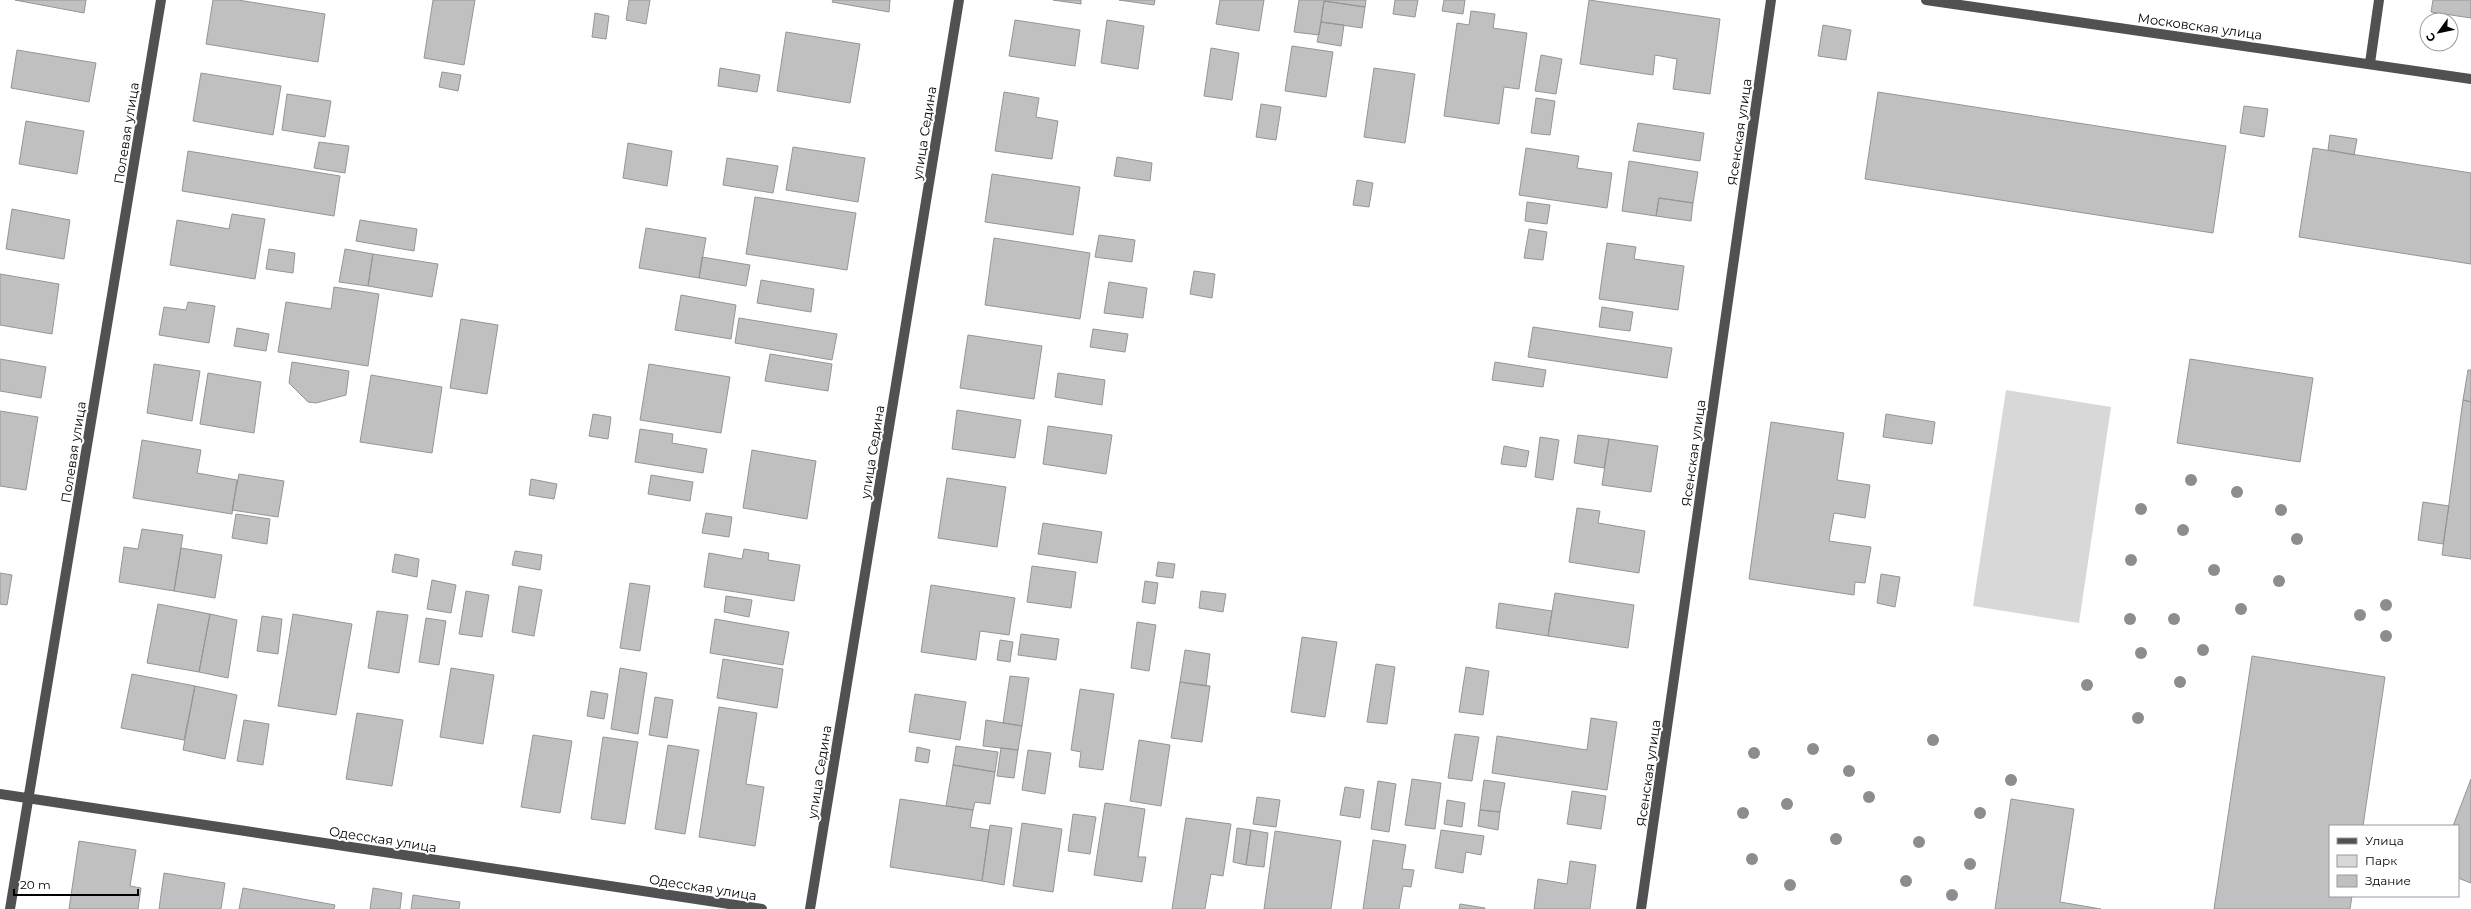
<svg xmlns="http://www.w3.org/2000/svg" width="2471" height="909" viewBox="0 0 2471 909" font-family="Montserrat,sans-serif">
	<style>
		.green { fill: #d8d8d8 }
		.building { fill: #c0c0c0; stroke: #959595 }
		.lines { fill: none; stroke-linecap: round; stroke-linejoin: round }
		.minor { stroke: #515151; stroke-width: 10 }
		.tree { fill: #8d8d8d }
		.labels { text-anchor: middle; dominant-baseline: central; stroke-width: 4; stroke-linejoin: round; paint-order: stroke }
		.street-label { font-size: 13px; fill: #000; stroke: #fff }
	</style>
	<rect width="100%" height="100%" fill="#fff"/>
	<path class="green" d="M2006,390l105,17 -32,216 -106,-17z"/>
	<path class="building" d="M15,0h71l-2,13z
		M213,0h25l87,14 -7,48 -112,-18z
		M433,0h42l-11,65 -40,-7z
		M629,0h21l-4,24 -20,-4z
		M833,0h57l-1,12 -57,-10z
		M1053,0h28v4z
		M1119,0h36l-1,5z
		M1220,0h44l-5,31 -43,-7z
		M1299,0h67l-1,7 -41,-6 -5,34 -25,-3z
		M1395,0h23l-3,17 -22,-3z
		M1444,0h21l-2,14 -21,-3z
		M1589,0l131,19 -10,75 -37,-5 4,-30 -22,-4 -2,20 -73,-11z
		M2433,0h38v18l-40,-6z
		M1324,1l41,6 -3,21 -41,-6z
		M1471,11l24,3 -2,14 34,5 -8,56 -15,-2 -5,37 -55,-8 13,-93 12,2z
		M595,13l14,3 -3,23 -14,-2z
		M1015,20l65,10 -5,36 -66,-10z
		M1107,20l37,6 -6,43 -37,-6z
		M1321,22l23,3 -3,21 -24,-4z
		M1823,25l28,5 -5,30 -28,-4z
		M786,32l74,12 -10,59 -73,-12z
		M1292,46l41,6 -7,45 -41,-6z
		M1211,48l28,5 -7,47 -28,-4z
		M17,50l79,13 -7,39 -78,-14z
		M1541,55l21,4 -6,35 -21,-3z
		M720,68l40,7 -3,17 -39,-6z
		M1374,68l41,6 -10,69 -41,-6z
		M442,72l19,3 -3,16 -19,-4z
		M201,73l80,13 -8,49 -80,-14z
		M1004,92l35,6 -3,19 22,4 -6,38 -57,-8z
		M1878,92l348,54 -13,87 -348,-54z
		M287,94l44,7 -6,36 -43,-7z
		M1536,98l19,3 -5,34 -19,-2z
		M1261,104l20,3 -5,33 -20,-3z
		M2244,106l24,3 -4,28 -24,-4z
		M26,121l58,10 -7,43 -58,-10z
		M1638,123l66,10 -4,28 -67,-10z
		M2330,135l27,4 -3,16 -26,-5z
		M319,142l30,4 -4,27 -31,-5z
		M628,143l44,8 -5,35 -44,-8z
		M793,147l72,11 -7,44 -72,-12z
		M1526,148l53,8 -2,12 35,5 -5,35 -88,-13z
		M2313,148l158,25v91l-172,-27z
		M188,151l152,25 -6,40 -152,-25z
		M1117,157l35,6 -2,18 -36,-5z
		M727,158l51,8 -5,27 -50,-8z
		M1629,161l69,11 -5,31 -34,-5 -3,18 -34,-5z
		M992,174l88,13 -7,48 -88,-13z
		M1357,180l16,3 -4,24 -16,-2z
		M755,197l101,16 -9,57 -101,-16z
		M1659,198l34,5 -2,18 -35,-5z
		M1527,202l23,3 -3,19 -22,-3z
		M12,209l58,11 -6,39 -58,-10z
		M232,214l33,5 -10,60 -85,-14 7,-45 52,9z
		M360,220l57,9 -3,22 -58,-10z
		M646,228l60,10 -7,40 -60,-10z
		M1529,229l18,3 -4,28 -19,-2z
		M1099,235l36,5 -3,22 -37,-5z
		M994,238l96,15 -10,66 -95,-14z
		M1607,243l29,4 -2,12 50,7 -6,44 -79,-11z
		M269,249l26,4 -2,20 -27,-4z
		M345,249l28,5 -5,32 -29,-4z
		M373,254l65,10 -6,33 -64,-11z
		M702,257l48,8 -4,21 -47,-8z
		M1194,271l21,3 -3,24 -22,-4z
		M0,274l59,10 -7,50 -52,-9z
		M761,280l53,9 -3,23 -54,-9z
		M1109,282l38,6 -4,30 -39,-5z
		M334,287l45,7 -11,72 -90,-14 8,-50 45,7z
		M681,295l55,10 -5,34 -56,-9z
		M188,302l27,4 -6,37 -50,-8 5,-28 22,3z
		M1602,307l31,5 -3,19 -31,-4z
		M739,318l98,16 -5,26 -97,-17z
		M461,319l37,6 -11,69 -37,-6z
		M1533,327l139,21 -5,30 -139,-21z
		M237,328l32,6 -3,17 -32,-5z
		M1093,329l35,5 -3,18 -35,-5z
		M968,335l74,11 -8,53 -74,-11z
		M770,354l62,10 -4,27 -63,-10z
		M0,359l46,8 -5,31 -41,-7z
		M2190,359l123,19 -13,84 -123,-19z
		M292,362l57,9 -3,24 -30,8 -8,-1 -19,-19z
		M1495,362l51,8 -3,17 -51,-7z
		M154,364l46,7 -8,50 -45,-8z
		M649,364l81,13 -9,56 -81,-13z
		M2468,370h3v32l-8,-2z
		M208,373l53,9 -7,51 -54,-9z
		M1058,373l47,7 -3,25 -47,-8z
		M371,375l71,12 -10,66 -72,-11z
		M2463,400l8,2v157l-29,-4z
		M957,410l64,10 -6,38 -63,-9z
		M0,411l38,6 -12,73 -26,-4z
		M593,414l18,3 -3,22 -19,-3z
		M1886,414l49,8 -3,22 -49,-7z
		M1771,422l73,11 -7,47 33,5 -5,33 -31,-5 -5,28 42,6 -6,36 -10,-1 -1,13 -105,-16z
		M1048,426l64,9 -6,39 -63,-10z
		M640,429l33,5 -1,9 35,6 -4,24 -68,-11z
		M1578,435l31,4 -5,29 -30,-5z
		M1540,437l19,3 -6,40 -18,-3z
		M1609,439l49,7 -7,46 -49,-7z
		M142,440l59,10 -4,23 40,7 -5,34 -99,-16z
		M1504,446l25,5 -3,16 -25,-3z
		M752,450l64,11 -9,58 -64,-11z
		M239,474l45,7 -6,36 -46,-7z
		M651,475l42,7 -3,19 -42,-7z
		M947,478l59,9 -9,60 -59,-9z
		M531,479l26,5 -3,15 -25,-4z
		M2423,502l26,4 -6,38 -25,-4z
		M1577,508l23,3 -2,12 47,8 -6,42 -70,-11z
		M706,513l26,4 -3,20 -27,-4z
		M236,514l34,5 -3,25 -35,-6z
		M1043,523l59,9 -5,31 -59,-9z
		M142,529l41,6 -9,56 -55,-9 5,-35 14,2z
		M181,548l41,7 -7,43 -41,-7z
		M744,549l25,4 -1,7 32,5 -6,36 -90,-14 5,-34 33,6z
		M515,551l27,4 -2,15 -28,-5z
		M395,554l24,5 -2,18 -25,-5z
		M1158,562l17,2 -2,14 -17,-2z
		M1032,566l44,6 -5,36 -44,-6z
		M0,573l12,2 -5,30 -7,-1z
		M1881,574l19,3 -5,30 -18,-4z
		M432,580l24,5 -5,28 -24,-4z
		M1145,581l13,2 -3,21 -13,-2z
		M630,583l20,3 -10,65 -20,-3z
		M931,585l84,13 -6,37 -29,-4 -4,29 -55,-8z
		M519,586l23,4 -8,46 -22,-4z
		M466,591l23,4 -7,42 -23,-3z
		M1201,591l25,3 -3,18 -24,-4z
		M1555,593l79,12 -6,43 -80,-12z
		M726,596l26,4 -3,17 -25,-5z
		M1499,603l53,8 -4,25 -52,-8z
		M158,604l52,10 -11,58 -52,-9z
		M377,611l31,4 -9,58 -31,-5z
		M210,614l27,6 -9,58 -29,-6z
		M293,614l59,10 -16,91 -58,-9z
		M262,616l20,3 -4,35 -21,-3z
		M426,618l20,3 -7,44 -20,-3z
		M715,619l74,13 -6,33 -73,-12z
		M1137,622l19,3 -7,46 -18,-3z
		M1021,634l38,5 -3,21 -38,-5z
		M1302,637l35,5 -12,75 -34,-5z
		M1000,640l13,2 -3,20 -13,-2z
		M1185,650l25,4 -4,32 -26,-4z
		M2252,656l133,21 -22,149h-33v70h22l-2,13h-136z
		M723,659l60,10 -6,39 -60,-10z
		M1376,664l19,3 -8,57 -20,-2z
		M1466,667l23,4 -6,44 -24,-3z
		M451,668l43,7 -11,69 -43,-7z
		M620,668l27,5 -9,61 -27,-5z
		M132,674l63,12 -11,54 -63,-12z
		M1010,676l19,2 -7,48 -19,-3z
		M1180,682l30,4 -8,56 -31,-4z
		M195,686l42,9 -12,64 -42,-9z
		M1080,689l34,5 -11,76 -24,-3 2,-15 -10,-2z
		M591,691l17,3 -4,25 -17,-3z
		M915,694l51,8 -6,38 -51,-8z
		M655,697l18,3 -6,38 -18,-3z
		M719,707l38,6 -11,71 18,3 -9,59 -56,-9z
		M357,713l46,7 -11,66 -46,-7z
		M1591,718l26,4 -10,68 -115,-17 5,-37 90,14z
		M244,720l25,4 -6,41 -26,-4z
		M986,720l36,6 -4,24 -35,-4z
		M1455,734l24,3 -7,44 -24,-3z
		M533,735l39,6 -12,72 -39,-6z
		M603,737l35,5 -13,82 -34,-5z
		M1139,740l31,5 -9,61 -31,-5z
		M668,745l31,5 -14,84 -30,-5z
		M956,746l42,6 -3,20 -42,-7z
		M917,747l13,3 -2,13 -13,-2z
		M1001,748l17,2 -4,28 -17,-2z
		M1028,750l23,3 -6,41 -23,-4z
		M953,765l42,7 -5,32 -15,-2 -2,8 -27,-4z
		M1412,779l29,4 -6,46 -30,-4z
		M2471,779v104l-13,-5v-52h-5z
		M1484,780l21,3 -5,29 -20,-2z
		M1378,781l18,3 -7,48 -18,-3z
		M1345,787l19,3 -4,28 -20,-3z
		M1572,791l34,5 -5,33 -34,-5z
		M1257,797l23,3 -4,27 -23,-3z
		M900,799l73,11 -3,17 19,3 -7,51 -92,-14z
		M2011,799l63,10 -14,93 41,7h-106z
		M1447,800l18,3 -3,24 -18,-3z
		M1105,803l40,6 -7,48h8l-4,25 -48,-7z
		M1480,810l20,2 -2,18 -20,-4z
		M1073,814l23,3 -6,37 -22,-3z
		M1186,818l45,6 -8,52 -12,-2 -6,35h-33z
		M1022,823l40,6 -9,63 -40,-6z
		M990,825l22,3 -8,57 -22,-4z
		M1237,828l14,2 -5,35 -13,-3z
		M1251,830l17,3 -4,34 -18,-2z
		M1441,830l43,6 -3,19 -15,-3 -3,21 -28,-5z
		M1275,831l66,10 -10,68h-67z
		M1373,840l33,5 -4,24 12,1 -3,17 -8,-1 -4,23h-36z
		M79,841l57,9 -6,36 11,2 -3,21h-69z
		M1570,861l26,4 -6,44h-56l4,-30 29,5z
		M164,873l61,10 -4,26h-62z
		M243,888l92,17 -1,4h-95z
		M373,888l29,5 -2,16h-30z
		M413,895l47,7 -1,7h-48z
		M1460,904l25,4v1h-26z"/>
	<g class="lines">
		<path class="minor" d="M1926,0l545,79
			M2370,63l9,-63
			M0,794l762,115
			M10,909l151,-909
			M810,909l149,-909
			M1641,909l130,-909"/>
	</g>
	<g class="tree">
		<circle cx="2191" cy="480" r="6"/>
		<circle cx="2237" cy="492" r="6"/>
		<circle cx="2141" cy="509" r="6"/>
		<circle cx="2281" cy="510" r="6"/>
		<circle cx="2183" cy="530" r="6"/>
		<circle cx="2297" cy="539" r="6"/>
		<circle cx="2131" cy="560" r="6"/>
		<circle cx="2214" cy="570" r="6"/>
		<circle cx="2279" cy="581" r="6"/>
		<circle cx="2386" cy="605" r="6"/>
		<circle cx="2241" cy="609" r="6"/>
		<circle cx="2360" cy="615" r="6"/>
		<circle cx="2130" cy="619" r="6"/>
		<circle cx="2174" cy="619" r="6"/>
		<circle cx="2386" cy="636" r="6"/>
		<circle cx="2203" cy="650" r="6"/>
		<circle cx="2141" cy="653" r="6"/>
		<circle cx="2180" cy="682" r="6"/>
		<circle cx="2087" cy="685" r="6"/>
		<circle cx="2138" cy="718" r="6"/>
		<circle cx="1933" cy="740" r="6"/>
		<circle cx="1813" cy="749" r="6"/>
		<circle cx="1754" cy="753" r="6"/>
		<circle cx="1849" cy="771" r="6"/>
		<circle cx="2011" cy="780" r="6"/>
		<circle cx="1869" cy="797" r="6"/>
		<circle cx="1787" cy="804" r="6"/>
		<circle cx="1743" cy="813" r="6"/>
		<circle cx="1980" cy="813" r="6"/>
		<circle cx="1836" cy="839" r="6"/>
		<circle cx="1919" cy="842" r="6"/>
		<circle cx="1752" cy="859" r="6"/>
		<circle cx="1970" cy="864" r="6"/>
		<circle cx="1906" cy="881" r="6"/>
		<circle cx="1790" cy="885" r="6"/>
		<circle cx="1952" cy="895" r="6"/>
	</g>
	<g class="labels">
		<g class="street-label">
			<text transform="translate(2200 26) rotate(8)">Московская улица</text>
			<text transform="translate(1739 132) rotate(-82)">Ясенская улица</text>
			<text transform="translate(126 133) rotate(-81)">Полевая улица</text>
			<text transform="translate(924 133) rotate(-81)">улица Седина</text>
			<text transform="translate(73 452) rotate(-81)">Полевая улица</text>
			<text transform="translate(872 452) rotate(-81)">улица Седина</text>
			<text transform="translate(1693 453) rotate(-82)">Ясенская улица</text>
			<text transform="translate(819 772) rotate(-81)">улица Седина</text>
			<text transform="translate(1648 773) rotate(-82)">Ясенская улица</text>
			<text transform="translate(383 839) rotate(9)">Одесская улица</text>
			<text transform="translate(703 887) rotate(9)">Одесская улица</text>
		</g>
	</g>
	<rect x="2329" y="825" width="130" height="72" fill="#ffffff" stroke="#999999"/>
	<rect x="2337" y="838" width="20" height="6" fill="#515151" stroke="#999999"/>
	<text x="2365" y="845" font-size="12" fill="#000000">Улица</text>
	<rect x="2337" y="855" width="20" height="12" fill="#d8d8d8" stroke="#999999"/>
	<text x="2365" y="865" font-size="12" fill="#000000">Парк</text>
	<rect x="2337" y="875" width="20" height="12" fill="#c0c0c0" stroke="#999999"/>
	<text x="2365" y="885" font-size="12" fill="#000000">Здание</text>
	<g transform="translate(2439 32) rotate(237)"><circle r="19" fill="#ffffff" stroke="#999999"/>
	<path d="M0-3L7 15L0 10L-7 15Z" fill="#000000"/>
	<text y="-6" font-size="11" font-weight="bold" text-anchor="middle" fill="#000000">С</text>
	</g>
	<path d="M14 889v6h124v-6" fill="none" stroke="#000000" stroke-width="2"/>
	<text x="20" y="889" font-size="12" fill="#000000" stroke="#ffffff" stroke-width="3" paint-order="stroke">20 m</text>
</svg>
